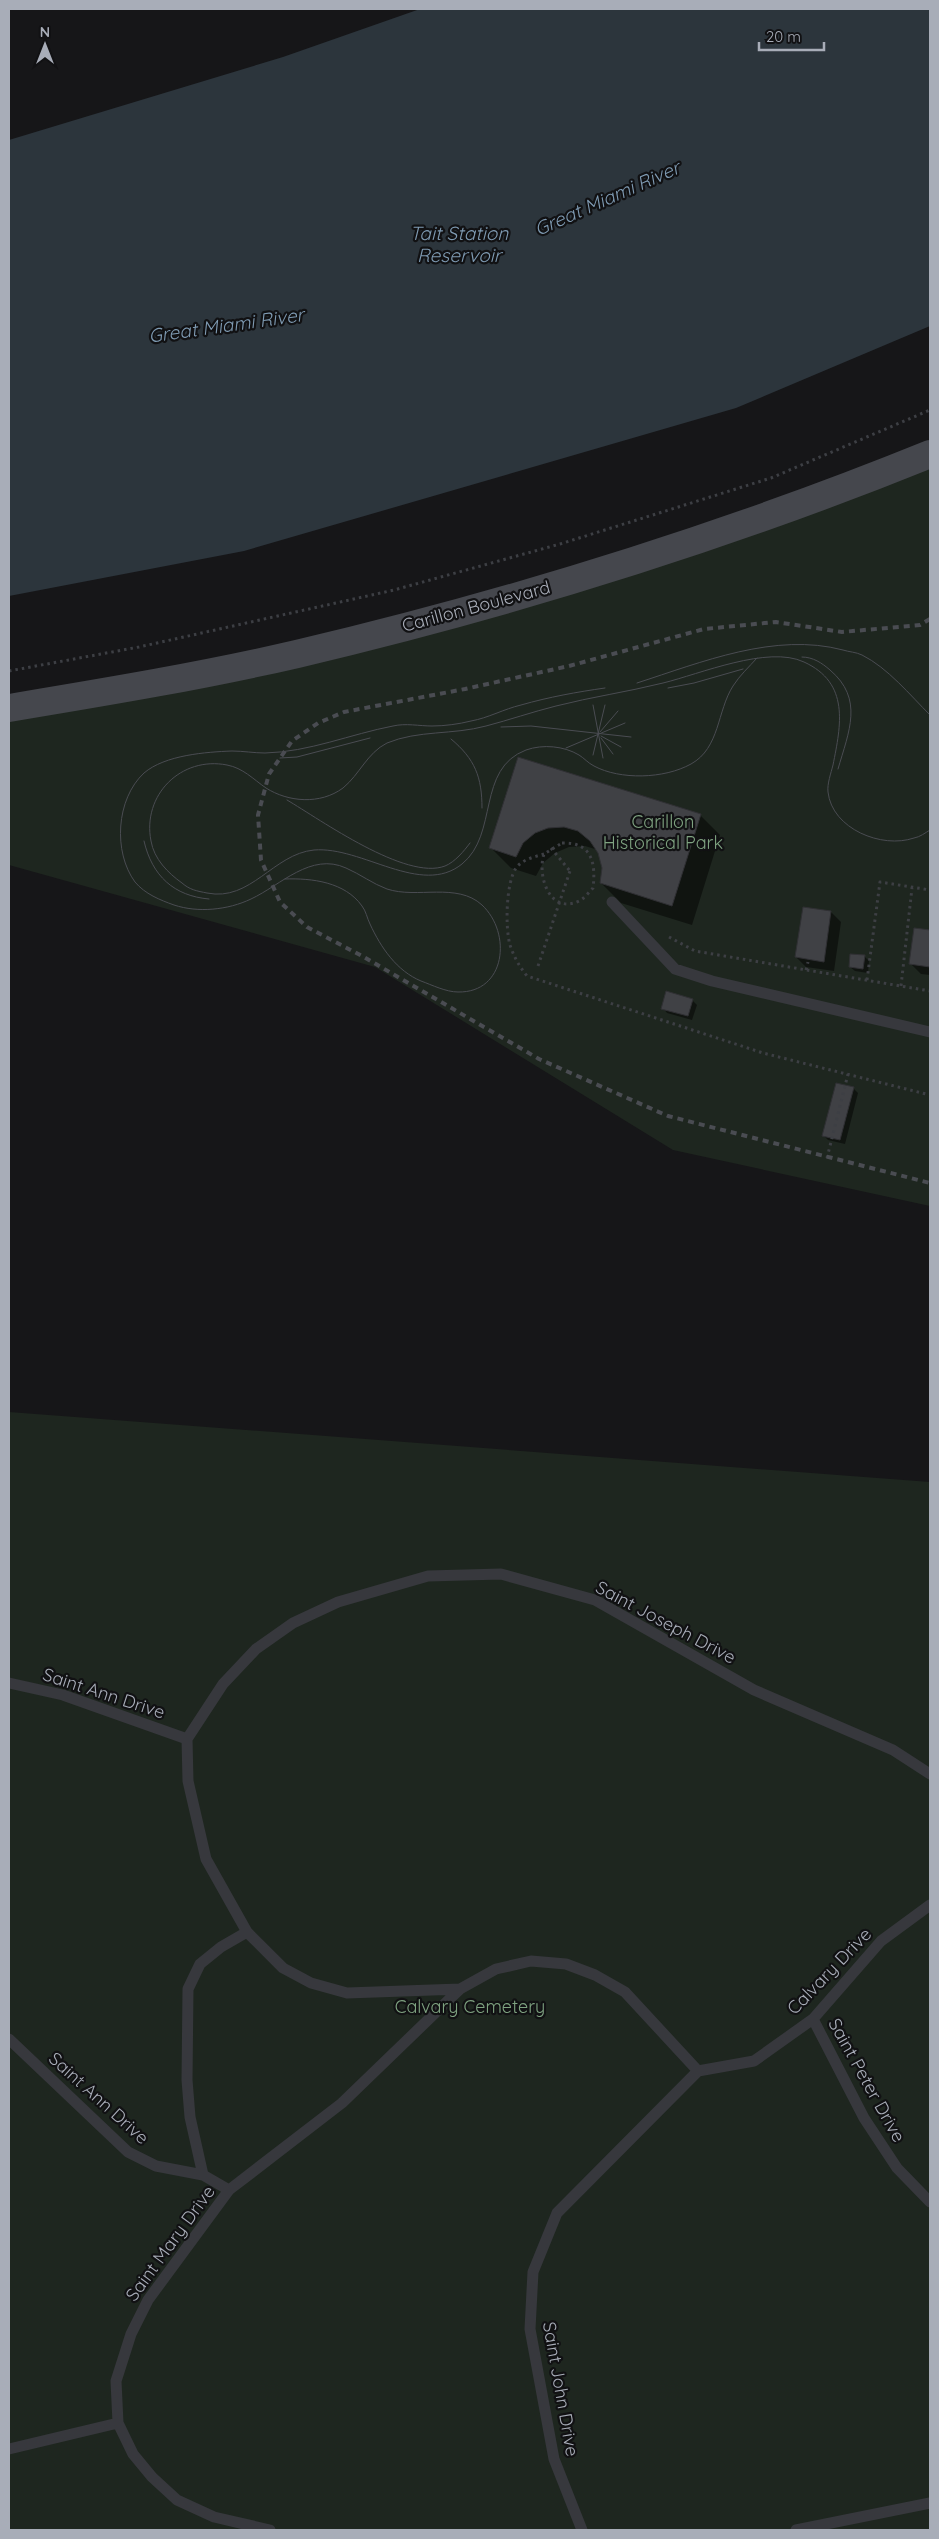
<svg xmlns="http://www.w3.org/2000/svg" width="939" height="2539" viewBox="0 0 939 2539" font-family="Quicksand,sans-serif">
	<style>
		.green { fill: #1e261f }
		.water { fill: #2c353c }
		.shadow { fill: #0007 }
		.building { fill: #404145; stroke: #303034 }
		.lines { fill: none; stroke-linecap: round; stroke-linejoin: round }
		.path { stroke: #3d3f44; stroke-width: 3; stroke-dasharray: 2.5 4; stroke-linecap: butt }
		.lane { stroke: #37383d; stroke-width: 11 }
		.secondary { stroke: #45474d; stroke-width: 28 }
		.tram { stroke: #4a4c52; stroke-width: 1 }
		.rail { stroke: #4a4c52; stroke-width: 4; stroke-dasharray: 6 5; stroke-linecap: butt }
		.path-bridge { stroke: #3d3f44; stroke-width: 3; stroke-dasharray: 2.5 4; stroke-linecap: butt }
		.labels { text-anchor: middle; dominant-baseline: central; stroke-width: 4.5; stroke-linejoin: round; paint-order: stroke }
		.street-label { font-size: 18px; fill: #a8adb8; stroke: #111113 }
		.park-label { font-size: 18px; fill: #7fa381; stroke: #111113 }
		.water-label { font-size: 19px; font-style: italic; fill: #7f9bb3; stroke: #111113 }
	</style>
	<rect width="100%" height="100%" fill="#161618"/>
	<path class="green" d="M930,454v752l-257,-56 -298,-183 -366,-102v-157l289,-55z
		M9,1412l921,70v1048h-921z"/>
	<path class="water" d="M420,9h510v317l-194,82 -492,143 -235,45v-456l274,-83z"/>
	<path class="shadow" d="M519,758l181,57 20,20 -28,90 -71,-22 -20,-20 2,-15 -5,-18 -13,-4 -16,1 -14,6 -12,10 -7,13 -25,-8 -20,-20z
		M804,908l27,4 10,10 -7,49 -28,-4 -10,-10z
		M915,930l15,2v43l-9,-1 -10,-10z
		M864,956l5,5 -1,12 -13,-2 -5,-4z
		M692,1000l5,5 -5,15 -25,-7 -4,-5z
		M853,1088l5,5 -13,51 -17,-4 -4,-4z"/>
	<path class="building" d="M518,757l183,57 -29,92 -72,-23 2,-15 -4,-15 -8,-12 -12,-10 -14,-4 -16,1 -13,5 -12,10 -7,14 -27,-9z
		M803,907l28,4 -7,51 -29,-5z
		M914,928l16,2v37l-21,-3z
		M850,954l15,1 -2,14 -14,-2z
		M666,991l27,8 -5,17 -27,-7z
		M836,1083l18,4 -14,53 -18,-4z"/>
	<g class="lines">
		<path class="path" d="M9,671l130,-24 255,-57 166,-46 211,-66 159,-68
			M562,843c30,-1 34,20 31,45 -4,4 -9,11 -14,13 -30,14 -42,-26 -35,-47z
			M551,848l19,23
			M544,854c-10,3 -21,5 -28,14 -10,15 -11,59 -6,77 4,12 9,21 17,31l236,77 167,42
			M669,937l26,14 235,40
			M806,970l2,-8
			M867,980l13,-98 50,8
			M901,986l11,-98
			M827,1158l21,-84"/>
		<path class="lane" d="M612,902l63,67 37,12 218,51
			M9,1683l54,12 124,44
			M187,1739l36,-55 33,-35 37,-26 45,-21 90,-26 73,-2 94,26 159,90 139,60 37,24
			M187,1739l1,42 18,78 41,73 36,36 28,15 36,10 113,-4 36,-20 35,-8 35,3 29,11 30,17 73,79
			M813,2019l51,99 33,50 33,34
			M9,2039l119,113 28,14 47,9 26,15
			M698,2071l56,-10 59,-42 68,-78 49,-36
			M203,2175l-13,-58 -3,-37 1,-91 12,-25 21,-17 26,-15
			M9,2449l109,-26
			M270,2530l-56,-13 -37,-17 -25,-23 -19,-23 -15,-31 -2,-42 15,-47 17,-34 81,-110 113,-87 118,-114
			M582,2530l-28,-71 -24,-130 3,-57 24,-59 141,-142
			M796,2530l134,-27"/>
		<path class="secondary" d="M9,708c96,-16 193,-32 288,-54 216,-51 428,-117 633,-200"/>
		<path class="tram" d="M802,657c11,0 20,6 28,13 34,29 19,61 8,99
			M757,658c-8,9 -17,17 -24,28 -16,25 -13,62 -42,78 -27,15 -71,16 -97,2 -6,-3 -10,-8 -15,-11 -15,-9 -36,-11 -53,-5 -50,19 -27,84 -64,114 -41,33 -100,-18 -148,-14 -41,4 -63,52 -107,43 -10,-2 -17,-3 -25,-10 -14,-10 -28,-24 -31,-42 -9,-46 30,-85 76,-76 16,3 26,14 39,23 22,14 54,17 77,0 17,-14 24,-35 44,-45 31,-13 66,-8 99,-17 23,-6 46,-14 70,-20 35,-9 71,-14 107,-23 37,-9 105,-38 141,-21 46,21 37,63 29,103 -2,8 -6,19 -5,27 4,37 54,57 86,46 6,-1 11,-5 16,-8
			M637,683c65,-21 138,-51 206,-33 6,2 13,2 19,5 26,13 48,40 68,60
			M668,688l26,-5 49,-14
			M593,705l10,53
			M501,727l30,-1 100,11
			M600,732l18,-21
			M601,736l20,11
			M601,738l12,16
			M451,739c24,20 31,38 31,69
			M566,748l59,-25
			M593,755l12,-50
			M280,758l17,-1 73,-19
			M287,800c34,20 119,81 158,66 10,-4 19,-15 25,-23
			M144,841c8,35 30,55 65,58
			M285,879c27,-1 60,3 77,27 4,5 5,12 8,18 11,24 27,47 51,57 11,4 25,11 37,11 48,1 54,-59 24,-87 -25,-23 -65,-6 -95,-16 -14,-5 -27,-15 -41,-21 -35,-16 -65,17 -95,31 -23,11 -53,14 -77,6 -14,-5 -29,-11 -39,-23 -22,-30 -19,-83 9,-109 21,-18 62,-21 88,-22 11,0 22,2 33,2 44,-1 86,-19 128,-27 13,-3 26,0 39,0 13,0 27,-2 39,-5 17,-3 33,-12 50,-16 28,-8 56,-13 84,-17"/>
		<path class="rail" d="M930,619l-10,6 -78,7 -66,-10 -72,7 -135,37 -104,23 -121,23 -26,11 -26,18 -23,33 -11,41 3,45 19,42 27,25 55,29 177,103 129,57 262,67"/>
		<path class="path-bridge" d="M538,966l32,-95"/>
	</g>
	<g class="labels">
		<g class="street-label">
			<text transform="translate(476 606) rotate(-15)">Carillon Boulevard</text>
			<text transform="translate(666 1622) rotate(28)">Saint Joseph Drive</text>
			<text transform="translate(104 1693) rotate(18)">Saint Ann Drive</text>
			<text transform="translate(829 1971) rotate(-46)">Calvary Drive</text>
			<text transform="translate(867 2080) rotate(61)">Saint Peter Drive</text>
			<text transform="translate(99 2098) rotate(42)">Saint Ann Drive</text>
			<text transform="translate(170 2243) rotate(-54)">Saint Mary Drive</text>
			<text transform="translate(561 2389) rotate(80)">Saint John Drive</text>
		</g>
		<g class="park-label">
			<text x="663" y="821">Carillon<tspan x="663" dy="21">Historical Park</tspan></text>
			<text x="470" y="2006">Calvary Cemetery</text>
		</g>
		<g class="water-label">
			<text transform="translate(607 198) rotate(-24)">Great Miami River</text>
			<text x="459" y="233">Tait Station<tspan x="459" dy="22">Reservoir</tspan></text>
			<text transform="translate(226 325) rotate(-8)">Great Miami River</text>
		</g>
	</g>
	<rect width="939" height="2539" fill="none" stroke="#a8adb8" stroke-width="20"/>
	<g transform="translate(45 45)" stroke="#111113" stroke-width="4" paint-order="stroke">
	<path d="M0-4L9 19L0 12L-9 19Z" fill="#a8adb8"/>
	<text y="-8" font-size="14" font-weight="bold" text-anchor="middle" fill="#a8adb8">N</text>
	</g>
	<path d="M759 42v8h65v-8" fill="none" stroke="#a8adb8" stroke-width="2.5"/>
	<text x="766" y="42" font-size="15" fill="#a8adb8" stroke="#111113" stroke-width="4" paint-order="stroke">20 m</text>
</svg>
